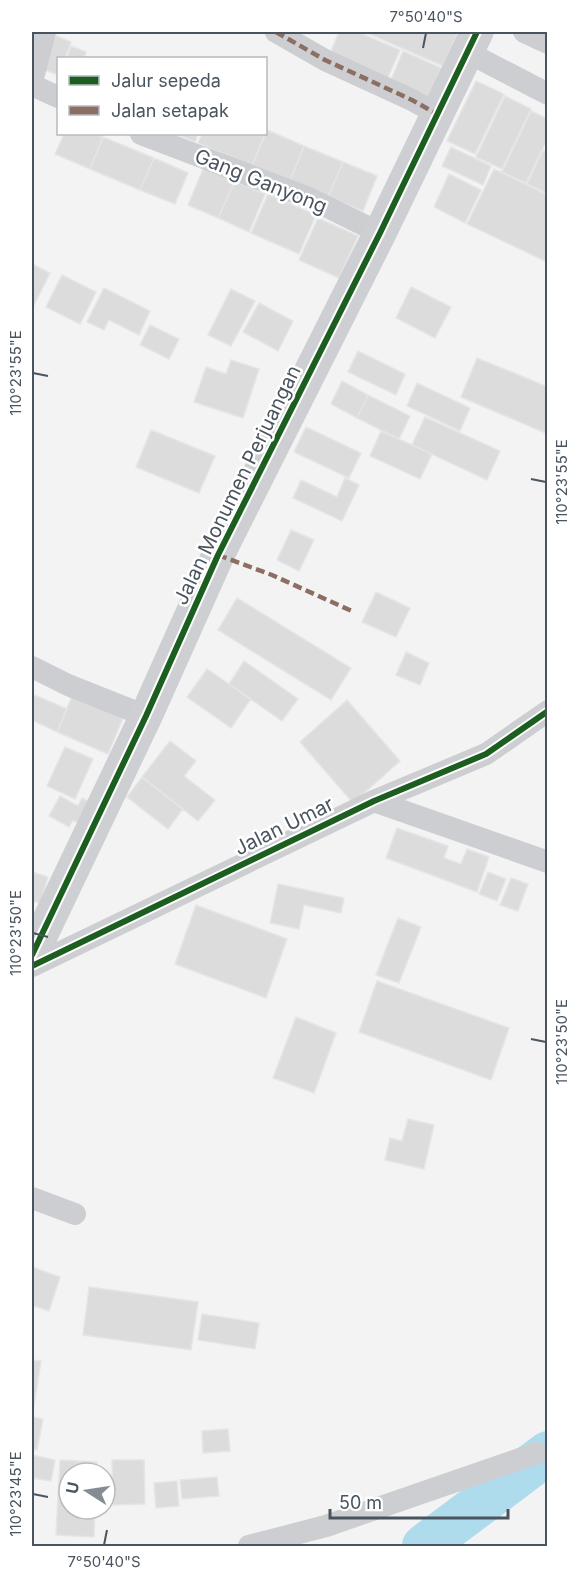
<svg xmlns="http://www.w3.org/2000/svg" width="579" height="1578" viewBox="0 0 579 1578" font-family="Inter,sans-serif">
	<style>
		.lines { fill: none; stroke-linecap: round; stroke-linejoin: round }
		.river { stroke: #afdced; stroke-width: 44 }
		.building { fill: #dcdcdd; stroke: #e4e5e6; stroke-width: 1.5 }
		.street { stroke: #ccced1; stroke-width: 22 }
		.secondary { stroke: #cdcfd2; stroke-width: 33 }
		.quiet { stroke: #8d6e63; stroke-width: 4.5; stroke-dasharray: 9 4.5; stroke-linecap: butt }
		.cycleway-casing { stroke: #fff; stroke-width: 10 }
		.cycleway { stroke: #1b5e20; stroke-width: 6 }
		.ticks { fill: none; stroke: #4a545f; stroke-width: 2 }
		.labels { text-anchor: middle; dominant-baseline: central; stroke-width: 5; stroke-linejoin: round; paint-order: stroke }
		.street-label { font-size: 20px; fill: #4a545f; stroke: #fff }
		.neatline { fill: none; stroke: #4a545f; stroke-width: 2 }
		.ticks-label { font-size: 15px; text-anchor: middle; fill: #4a545f }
	</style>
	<rect width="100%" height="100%" fill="#f3f3f3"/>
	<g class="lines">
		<path class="river" d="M424,1546l124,-93"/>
	</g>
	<path class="building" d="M339,32h19l42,18 -14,32 -57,-26z
		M365,32h93l-15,34z
		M54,35l17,7 -6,16h-7v17l-16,-6z
		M71,46l15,6 -2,6h-17z
		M403,51l38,17 -13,31 -38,-17z
		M476,81l28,13 -29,60 -28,-13z
		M505,96l26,13 -29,60 -26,-12z
		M531,111l17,8v19l-22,45 -24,-11z
		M267,130l37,16 -14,35 -38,-15z
		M64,134h30l9,3 -13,32 -35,-15z
		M175,134h23l-3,8z
		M202,134h63l-13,32 -54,-23z
		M103,137l51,21 -14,32 -50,-21z
		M304,146l39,16 -15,35 -38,-16z
		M451,147l40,19 -8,19 -41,-19z
		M543,150l5,3v41l-21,-10z
		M154,158l34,15 -13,31 -35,-14z
		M343,162l34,14 -14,35 -35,-14z
		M204,167l31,14 -17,37 -30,-13z
		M494,169l54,26v60l-3,6 -78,-37z
		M449,174l32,16 -16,33 -31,-16z
		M235,181l30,13 -16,38 -31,-14z
		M268,194l48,21 -17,39 -48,-21z
		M318,218l40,18 -19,42 -40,-18z
		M32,264l18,9 -17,34 -1,-1z
		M62,275l34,17 -16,32 -34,-17z
		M411,287l40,20 -16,31 -39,-20z
		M104,288l46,23 -11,24 -30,-15 -5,10 -17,-8z
		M231,289l24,12 -24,45 -23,-11z
		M259,303l34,18 -15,30 -35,-19z
		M150,325l29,14 -10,20 -29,-14z
		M358,351l47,23 -9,21 -48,-23z
		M477,358l71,29v47l-87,-37z
		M231,360l28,9 -16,49 -49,-16 12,-35 20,7z
		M342,381l26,14 -11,23 -26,-14z
		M417,383l53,25 -10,23 -53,-25z
		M368,395l42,21 -11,23 -42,-21z
		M425,417l75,34 -13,29 -75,-35z
		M306,427l55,26 -12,25 -55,-26z
		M151,430l64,26 -16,37 -63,-26z
		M381,431l51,23 -12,25 -50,-23z
		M345,478l14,7 -17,36 -49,-23 8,-18 36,17z
		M291,530l23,10 -15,31 -22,-11z
		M376,592l34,16 -14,29 -34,-15z
		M237,598l114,70 -20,32 -113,-70z
		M406,652l23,11 -9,22 -24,-10z
		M244,661l54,38 -16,22 -53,-37z
		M207,669l44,30 -20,29 -44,-31z
		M32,694l35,15 -10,23 -25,-12z
		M72,696l51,22 -15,36 -51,-22z
		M347,700l53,61 -47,42 -53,-61z
		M170,741l26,20 -12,15 31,24 -17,21 -56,-44z
		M65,747l28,12 -18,40 -28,-13z
		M142,777l41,32 -15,20 -41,-32z
		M60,796l18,10 4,-8 10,5 -12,21 -7,-4 -4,7 -20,-11z
		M397,828l51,18 -4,12 17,6 6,-15 22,8 -12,35 -91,-34z
		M32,872l16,5 -8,26 -8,-2z
		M488,872l18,7 -9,22 -18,-7z
		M511,878l17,6 -10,27 -18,-6z
		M278,884l66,14 -3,15 -37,-8 -5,24 -29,-6z
		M196,905l91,34 -21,59 -91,-34z
		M398,918l23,9 -22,56 -23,-8z
		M377,981l132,47 -18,52 -132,-48z
		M296,1017l40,16 -22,60 -41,-15z
		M408,1119l26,6 -10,44 -39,-9 5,-22 12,3z
		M32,1267l28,10 -11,34 -17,-6z
		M89,1287l109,15 -7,48 -108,-15z
		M202,1314l57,9 -4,26 -57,-9z
		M32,1360l9,1 -8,51 -1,-1z
		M32,1417l11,2 -6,31 -5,-1z
		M228,1429l2,22 -27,2 -1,-22z
		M32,1455l23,5 -4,21 -19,-3z
		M60,1460l37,2v11h-28v36h26l-1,28 -38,-2z
		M112,1460h32l1,44 -32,1z
		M217,1477l2,19 -37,3 -2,-19z
		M177,1481l2,25 -23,2 -2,-25z"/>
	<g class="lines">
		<path class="street" d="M276,32l49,28 87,40 25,14
			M524,32l24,11
			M467,52l81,42
			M32,82l13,-50
			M32,85l26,12
			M141,134l168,64 71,35
			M32,667l36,18 78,31
			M374,801l174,61
			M32,966l342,-165 112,-47 62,-43
			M32,1198l43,16
			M249,1546l77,-20 211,-73"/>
		<path class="secondary" d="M32,955l114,-239 72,-161 162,-322 97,-201"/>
		<path class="quiet" d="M276,32l49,28 87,40 25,14
			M218,555l54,20 82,37"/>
		<defs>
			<path id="cycleway" d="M32,955l114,-239 72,-161 162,-322 97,-201
				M32,966l342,-165 112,-47 62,-43"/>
		</defs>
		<use href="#cycleway" class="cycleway-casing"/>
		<use href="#cycleway" class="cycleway"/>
	</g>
	<path class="ticks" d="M423,48l3,-15M33,373l15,3M531,479l15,3M33,933l15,4M531,1039l15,3M33,1494l15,3M104,1545l3,-15"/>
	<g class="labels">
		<g class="street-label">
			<text transform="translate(261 181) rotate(22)">Gang Ganyong</text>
			<text transform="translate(237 485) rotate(-64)">Jalan Monumen Perjuangan</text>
			<text transform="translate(284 826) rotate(-26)">Jalan Umar</text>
		</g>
	</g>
	<rect width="579" height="1578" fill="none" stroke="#ffffff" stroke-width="66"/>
	<rect x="57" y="57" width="210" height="78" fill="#ffffff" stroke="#b7bbbf" stroke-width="1.5"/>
	<rect x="69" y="76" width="30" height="9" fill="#1b5e20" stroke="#b7bbbf" stroke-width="1.5"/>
	<text x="111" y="87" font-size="18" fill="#4a545f">Jalur sepeda</text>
	<rect x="69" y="106" width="30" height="9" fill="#8d6e63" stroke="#b7bbbf" stroke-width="1.5"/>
	<text x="111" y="117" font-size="18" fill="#4a545f">Jalan setapak</text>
	<g transform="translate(87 1491) rotate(282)"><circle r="28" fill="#ffffff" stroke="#b7bbbf" stroke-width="1.5"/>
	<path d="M0-4.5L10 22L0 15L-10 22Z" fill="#858c93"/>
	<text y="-9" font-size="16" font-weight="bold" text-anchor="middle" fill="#4a545f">U</text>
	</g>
	<path d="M330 1509v9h178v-9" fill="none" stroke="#4a545f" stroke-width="3"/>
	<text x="339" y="1509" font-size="18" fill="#4a545f" stroke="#ffffff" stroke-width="4.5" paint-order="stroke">50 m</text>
	<rect x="33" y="33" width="513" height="1512" class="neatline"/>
	<g class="ticks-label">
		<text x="426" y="22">7°50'40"S</text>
		<text transform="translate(16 373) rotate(-90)" y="5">110°23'55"E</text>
		<text transform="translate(562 482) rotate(-90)" y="5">110°23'55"E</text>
		<text transform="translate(16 933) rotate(-90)" y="5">110°23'50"E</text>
		<text transform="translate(562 1042) rotate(-90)" y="5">110°23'50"E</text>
		<text transform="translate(16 1494) rotate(-90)" y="5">110°23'45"E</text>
		<text x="104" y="1567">7°50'40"S</text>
	</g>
</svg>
